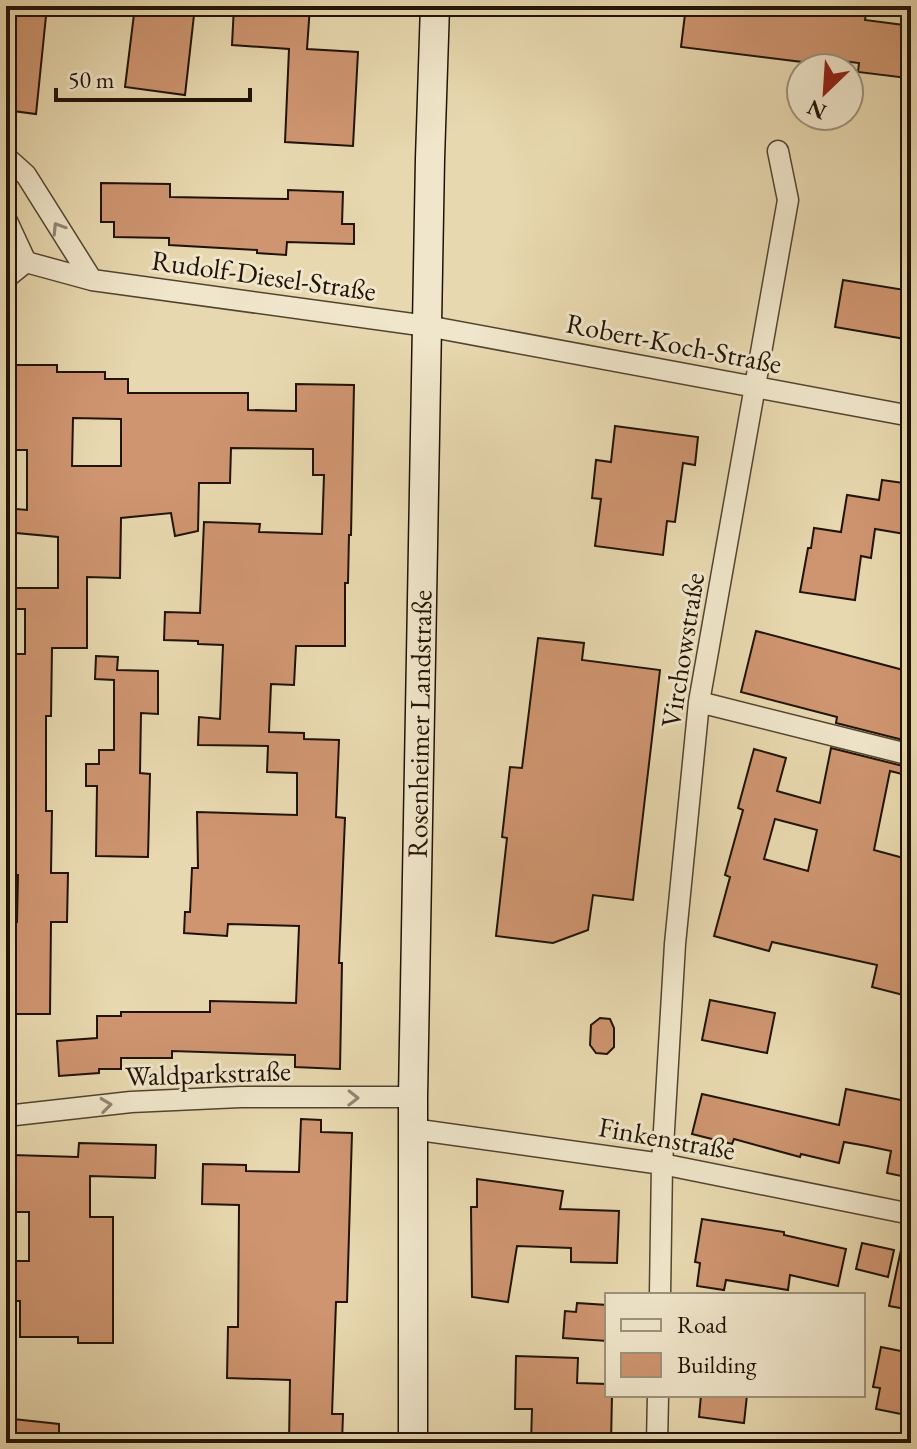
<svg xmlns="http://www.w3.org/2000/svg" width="917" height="1449" viewBox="0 0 917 1449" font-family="'EB Garamond',serif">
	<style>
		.building { fill: #ce9570; stroke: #201306; stroke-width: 2; fill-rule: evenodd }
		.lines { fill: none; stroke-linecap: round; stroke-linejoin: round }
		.street-casing { stroke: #524430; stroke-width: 23 }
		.secondary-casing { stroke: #201306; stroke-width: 31 }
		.street { stroke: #f0e6cb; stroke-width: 20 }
		.secondary { stroke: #f0e6cb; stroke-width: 28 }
		.oneway { stroke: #928772 }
		.labels { text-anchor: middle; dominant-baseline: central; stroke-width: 6; stroke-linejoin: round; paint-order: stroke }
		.street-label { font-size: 28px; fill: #201306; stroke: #f0e6cb }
	</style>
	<rect width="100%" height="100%" fill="#e8d8af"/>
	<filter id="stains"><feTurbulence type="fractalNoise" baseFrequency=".0025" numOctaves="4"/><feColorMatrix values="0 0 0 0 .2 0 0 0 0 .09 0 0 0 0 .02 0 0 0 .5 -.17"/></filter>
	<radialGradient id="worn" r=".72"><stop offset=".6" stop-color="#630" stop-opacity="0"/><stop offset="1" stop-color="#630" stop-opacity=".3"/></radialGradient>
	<path class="building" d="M6,6h41l-11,108 -30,-4z
		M135,6h60l-10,89 -60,-8z
		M234,6h76l-3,43 51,3 -5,94 -68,-4 4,-93 -57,-4z
		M686,6h92l29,4v-4h6l53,7 -1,7 46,6v45h-3l-1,7 -49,-6 1,-9 -40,-5v6l-138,-17z
		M101,183l69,1v13l118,2v-9l55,2 -1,32h12v20l-67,-2 -1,13 -29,-2v-3l-88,-5v-7l-55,-1v-15h-13z
		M843,280l68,11v49l-76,-13z
		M11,365h46v7h48v7h23v14h120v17l48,1v-27l58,1 -3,150h-2l-1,48h-3v63h-49l-2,39 -23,-1 -2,48 35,1v6l35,1 -3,77 9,1 -6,145h3l-2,106 -45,-2v-12l-123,-4v7h-51v11h-22v4l-40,3 -2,-35 40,-3v-22h24v-4h89v-11l86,2 3,-77 -71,-2 -1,12 -43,-3 1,-21h5l2,-44h6l-1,-56 100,3v-42l-30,-1 1,-26 -70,-1 1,-28 21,2 3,-74 -25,-1v-3l-34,-1 1,-28 35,1 4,-91 56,2 -1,8 63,2 2,-59h-11v-26l-82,-1 -1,35h-31l-1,48 -23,5 -4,-23 -50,5 -1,60 -33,-1v71h-35l-1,68h-5v95h6l-1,62h17l-1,49h-16l-1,92h-42l1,-19h-3v-74l11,1 1,-47h-12v-221h19v-45h-16v-21h49v-51l-52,-5v-24l21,2v-60h-17zM73,418l48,1v47h-49z
		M615,426l83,11 -3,28 -12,-2 -8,59 -8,-1 -4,34 -68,-9 6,-47 -9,-1 4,-38 15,2z
		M882,480l29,4v51l-36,-6 -4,29 -10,-2 -6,44 -55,-8 8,-44h3l3,-20 27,4 6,-37 32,5z
		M756,631l151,40 4,3v68l-75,-19 1,-6 -96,-25z
		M538,638l46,5 -2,17 78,10 -27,230 -40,-5 -5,35 -35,13 -57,-7 11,-98 -5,-1 8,-70 12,1z
		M96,656l22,1 -1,13 41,1v43l-17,-1 -1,60 10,1 -2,83 -52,-1 1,-70h-11v-22h13v-14h15v-70l-19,-1z
		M831,748l76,19 -1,8 -16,-4 -16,79 37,10v137l-39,-10 5,-22 -105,-23 -3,9 -55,-15 16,-59 -5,-2 18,-65 -5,-2 16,-59 32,9 -9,33 43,12zM775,819l42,11 -9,41 -44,-12z
		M710,1000l65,13 -8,40 -65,-13z
		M600,1018l10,1 4,9v19l-7,7 -11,-1 -6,-8 1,-20z
		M846,1089l65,13v76l-24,-5 4,-22 -24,-5 -23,-4 -5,21 -38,-9 -1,3 -66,-18 -2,5 -40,-10 10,-40 137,31z
		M301,1119l20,1v12l31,1 -5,169h-11l-4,112h11l-1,29h-53l1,-63 -63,-2 1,-51h10l1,-122 -37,-1 1,-40 43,1v6l53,1z
		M79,1143l77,2 -1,33 -65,-2v41h23v126h-35v-6h-58v-36h-11l1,-28h3v-12h16v-49h-14l-2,-57 65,2z
		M477,1179l86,12 -3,18 59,2 -2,52 -46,-1v-14l-54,-2 -9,56 -36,-5 -1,-90h6z
		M702,1219l82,13v3l62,14 -8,37 -48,-11 -2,15 -62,-10 -2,10 -27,-4 3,-23 -5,-1z
		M862,1243l32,7 -6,27 -32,-8z
		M902,1245l9,1v64l-22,-4z
		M577,1303l30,2v36l-44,-3 2,-27 11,1z
		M881,1347l30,6v63l-35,-7 4,-21 -7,-1z
		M516,1356l62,2 -1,25 30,1v11h5l-1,48h-80l1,-34h-17z
		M701,1395h46l-3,28 -45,-6z
		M13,1419l46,5v19h-47z"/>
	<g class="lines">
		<defs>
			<path id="street" d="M6,157l20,18 66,105
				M6,219l20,43
				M26,262l66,18 335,46 484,90
				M6,278l20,-16
				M699,702l212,53
				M6,1116l125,-14 109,-5h173
				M412,1129l250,35 249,50
				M660,1295l2,-131 13,-220 24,-242 89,-502 -10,-49
				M657,1443l1,-48"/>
			<path id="secondary" d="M413,1443v-346l17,-938 5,-153"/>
		</defs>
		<use href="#street" class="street-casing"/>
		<use href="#secondary" class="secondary-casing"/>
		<use href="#street" class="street"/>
		<use href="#secondary" class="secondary"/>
	</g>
	<defs><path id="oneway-chevron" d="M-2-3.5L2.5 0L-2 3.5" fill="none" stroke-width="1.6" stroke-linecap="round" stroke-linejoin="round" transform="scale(2)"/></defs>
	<g class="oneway">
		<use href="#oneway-chevron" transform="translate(58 228) rotate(-122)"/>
		<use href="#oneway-chevron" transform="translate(353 1098) rotate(1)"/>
		<use href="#oneway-chevron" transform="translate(106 1105) rotate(-7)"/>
	</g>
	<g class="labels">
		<g class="street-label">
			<text transform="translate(264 275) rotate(8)">Rudolf-Diesel-Straße</text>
			<text transform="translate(674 343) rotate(11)">Robert-Koch-Straße</text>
			<text transform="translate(682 650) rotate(-81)">Virchowstraße</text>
			<text transform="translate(419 724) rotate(-89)">Rosenheimer Landstraße</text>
			<text transform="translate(208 1073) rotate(-2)">Waldparkstraße</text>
			<text transform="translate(667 1138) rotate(10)">Finkenstraße</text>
		</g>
	</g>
	<rect width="917" height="1449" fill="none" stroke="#e8d8af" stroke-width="32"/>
	<rect x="8" y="8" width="901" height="1433" fill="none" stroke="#201306" stroke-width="4"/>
	<rect x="16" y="16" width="885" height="1417" fill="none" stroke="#201306" stroke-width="2"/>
	<rect x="605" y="1293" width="260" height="104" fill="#f0e6cb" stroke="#9d927c" stroke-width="2"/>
	<rect x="621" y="1319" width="40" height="12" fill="#f0e6cb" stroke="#9d927c" stroke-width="2"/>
	<text x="677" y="1333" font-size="24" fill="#201306">Road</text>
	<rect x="621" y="1353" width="40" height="24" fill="#ce9570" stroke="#9d927c" stroke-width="2"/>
	<text x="677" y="1373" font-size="24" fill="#201306">Building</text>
	<g transform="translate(825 92) rotate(205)"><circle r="38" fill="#f0e6cb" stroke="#9d927c" stroke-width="2"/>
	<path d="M0-6L14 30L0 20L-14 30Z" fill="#8f2418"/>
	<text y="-12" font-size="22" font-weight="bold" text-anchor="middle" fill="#201306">N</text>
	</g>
	<path d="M56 88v12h194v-12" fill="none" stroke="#201306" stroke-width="4"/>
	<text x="68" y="88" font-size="24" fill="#201306" stroke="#f0e6cb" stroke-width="6" paint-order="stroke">50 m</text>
	<rect width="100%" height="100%" filter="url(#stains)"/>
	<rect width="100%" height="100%" fill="url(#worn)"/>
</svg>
